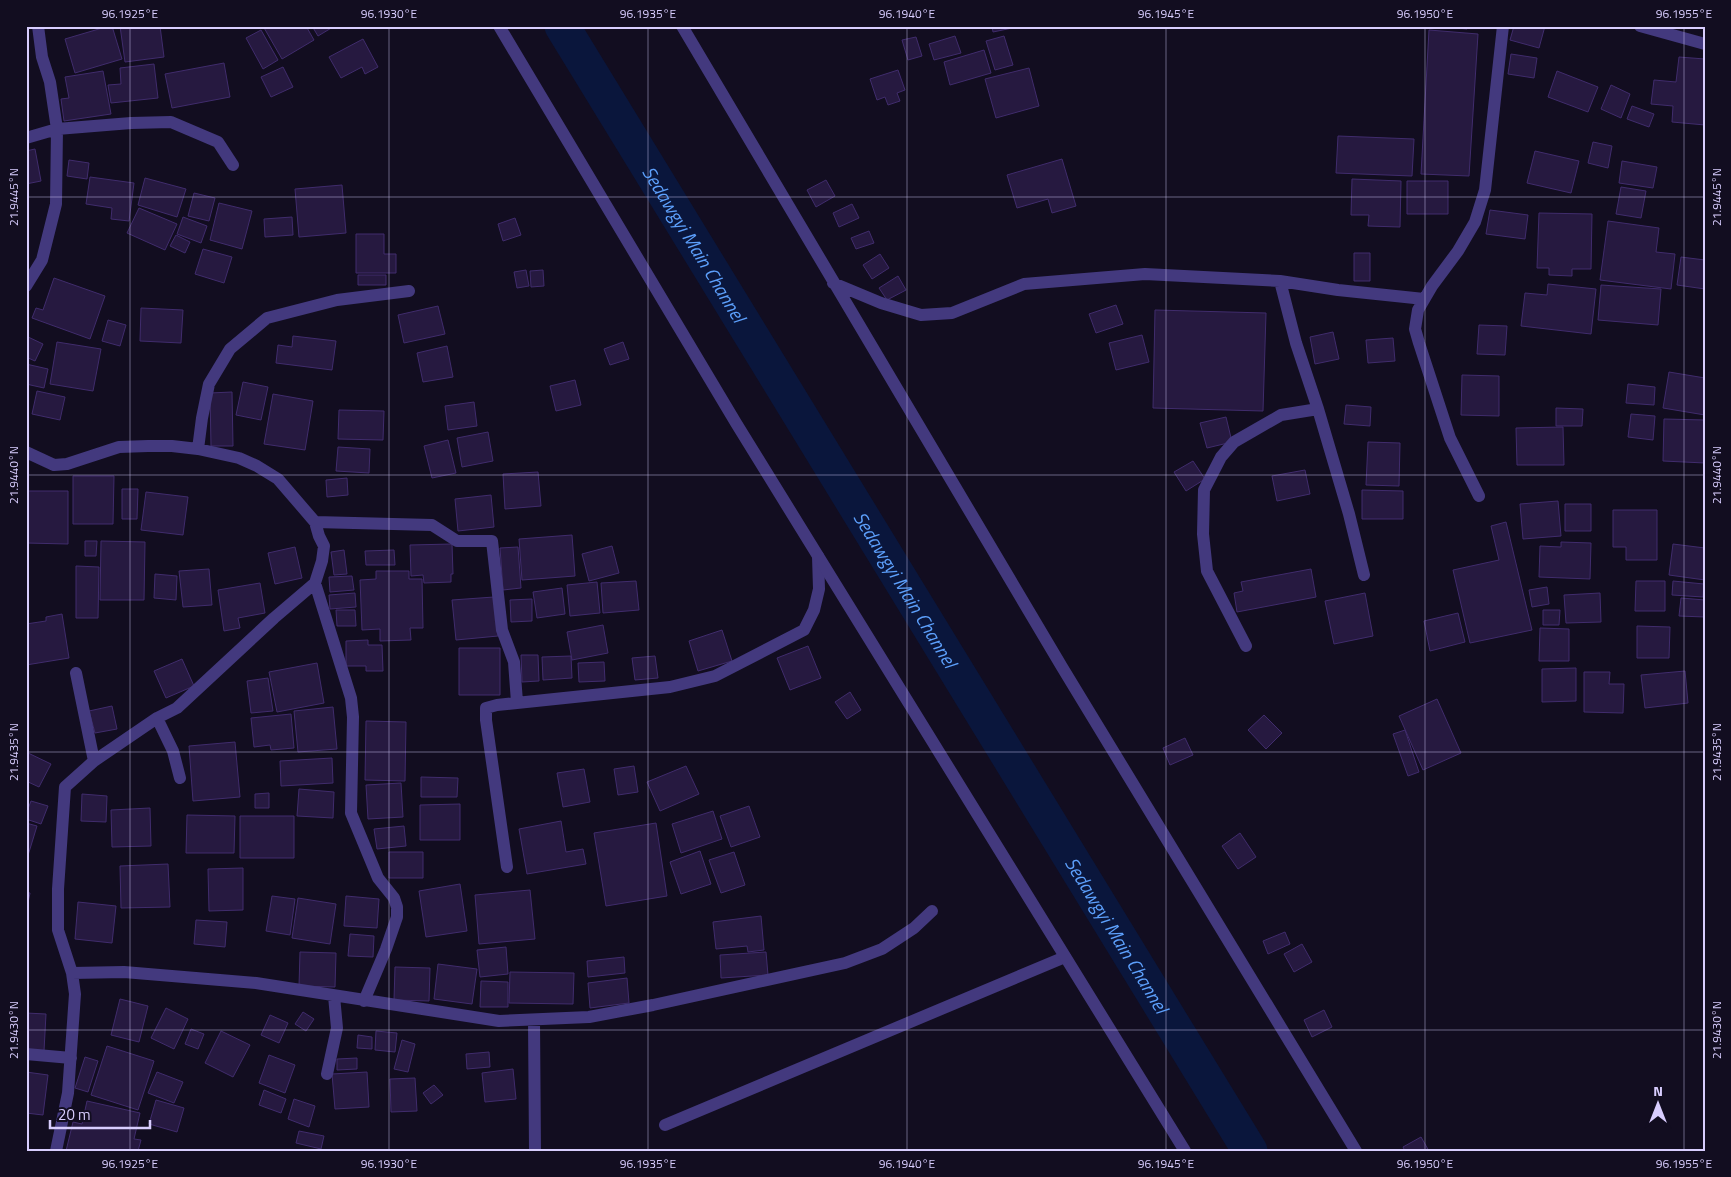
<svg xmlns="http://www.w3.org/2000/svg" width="1731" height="1177" viewBox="0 0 1731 1177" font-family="'Titillium Web',sans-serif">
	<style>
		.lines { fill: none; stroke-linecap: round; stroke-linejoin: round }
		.canal { stroke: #0a163c; stroke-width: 35 }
		.building { fill: #261940; stroke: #402c6c }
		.minor { stroke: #43397e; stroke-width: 12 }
		.tertiary { stroke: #43397e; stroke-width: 12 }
		.ticks { fill: none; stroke: #d8cdfe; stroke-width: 1; stroke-opacity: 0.45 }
		.labels { text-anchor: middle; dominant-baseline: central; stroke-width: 4; stroke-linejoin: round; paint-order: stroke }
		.water-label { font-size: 19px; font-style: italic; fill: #5da0fc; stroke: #120d20 }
		.neatline { fill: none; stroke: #d8cdfe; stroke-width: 2 }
		.ticks-label { font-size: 12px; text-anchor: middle; fill: #d8cdfe }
	</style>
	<rect width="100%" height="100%" fill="#120d20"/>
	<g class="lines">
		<path class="canal" id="s1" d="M562,26l688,1125"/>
	</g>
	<path class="building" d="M109,26h3l10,33 -47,14 -10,-34z
		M120,26h40l4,31 -39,5z
		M263,26h43l8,14 -32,19z
		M312,26h20l1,1 -15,9z
		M992,26h30l-29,6z
		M1437,26h31l-1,3z
		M1514,26h31l-6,22 -29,-8z
		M261,30l17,30 -15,9 -17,-31z
		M1429,30l49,4 -9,142 -48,-2z
		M955,36l6,17 -27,7 -5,-16z
		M1004,36l9,29 -18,5 -9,-29z
		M916,37l6,19 -14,4 -6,-20z
		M363,39l15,28 -13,7 -3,-7 -21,11 -12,-21z
		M984,50l7,23 -41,12 -6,-23z
		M1511,54l26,4 -3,20 -26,-4z
		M1679,57l26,2v66l-33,-3 1,-16 -22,-2 3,-24 22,2z
		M224,63l6,34 -58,11 -7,-34z
		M154,64l4,34 -47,5 -3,-18 13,-1 -1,-16z
		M283,67l10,20 -22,10 -10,-20z
		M1029,68l10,38 -43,12 -11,-39z
		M898,70l7,20 -8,3 3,8 -12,4 -3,-8 -8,3 -7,-21z
		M103,71l8,43 -47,7 -3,-22 8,-1 -4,-21z
		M1557,71l41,16 -10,25 -40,-15z
		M1611,85l19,9 -9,24 -20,-9z
		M1632,106l22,8 -5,13 -22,-8z
		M1338,136l76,3 -2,37 -76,-3z
		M1593,142l19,4 -4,22 -20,-5z
		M35,149l6,32 -15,3v-33z
		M1535,151l44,10 -8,32 -44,-10z
		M1062,159l14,47 -24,7 -4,-14 -31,9 -10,-33z
		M69,160l20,3 -2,16 -20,-3z
		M1622,161l35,6 -4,21 -34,-5z
		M90,177l44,6 -5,38 -18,-2 1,-11 -26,-4z
		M145,178l41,11 -9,28 -39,-12z
		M1352,179l49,2 -1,46 -32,-1 1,-11h-18z
		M826,180l9,16 -19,11 -9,-17z
		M1407,181h41v33h-41z
		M342,185l4,48 -47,4 -4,-48z
		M1621,187l25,4 -5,27 -25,-4z
		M194,193l21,5 -6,23 -21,-5z
		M219,203l33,8 -10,38 -32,-9z
		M852,204l7,14 -20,9 -6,-14z
		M139,208l38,16 -12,26 -38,-17z
		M1490,210l38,5 -3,24 -39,-5z
		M1539,213l53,1 -1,55h-19v7l-23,-1v-7h-12z
		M183,217l24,9 -6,17 -24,-9z
		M292,217l1,18 -28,2 -1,-18z
		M515,218l6,17 -18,6 -5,-17z
		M1608,221l51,7 -3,24 19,2 -4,35 -71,-9z
		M869,231l5,12 -18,6 -5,-11z
		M356,234h28v20h12v19h-40z
		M176,235l14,7 -5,11 -15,-7z
		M203,249l29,8 -8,26 -29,-9z
		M1354,253h16v28h-16z
		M880,254l9,14 -17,11 -9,-14z
		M1681,257l24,3v29l-28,-4z
		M526,270l3,16 -12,2 -3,-16z
		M543,270l1,16 -13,1 -1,-16z
		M358,275h28v10h-28z
		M898,276l8,14 -19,10 -8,-12z
		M54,278l51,18 -15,43 -58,-21 4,-10 7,2z
		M1548,284l48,5 -5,45 -70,-8 4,-33 22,2z
		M1601,285l60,4 -3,36 -60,-5z
		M1116,305l7,19 -27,9 -7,-19z
		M438,306l7,28 -41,9 -6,-28z
		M141,308l42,2 -2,33 -41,-2z
		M1155,310l111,3 -3,98 -110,-3z
		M108,320l18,5 -6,21 -18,-5z
		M1479,325l28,1 -2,29 -28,-1z
		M1333,332l6,27 -24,5 -5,-27z
		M1142,335l7,27 -33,8 -7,-27z
		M26,336l17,8 -8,17 -9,-4z
		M293,336l43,5 -4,29 -56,-7 2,-18 14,2z
		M1393,338l2,23 -27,2 -2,-23z
		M57,342l44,7 -8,42 -43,-7z
		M623,342l6,17 -19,6 -6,-16z
		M447,346l6,31 -30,5 -6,-29z
		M26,364l22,5 -4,19 -18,-4z
		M1669,372l36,6v37l-42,-7z
		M1462,375l37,1v40l-38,-1z
		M575,380l6,25 -25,6 -6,-25z
		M243,382l25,5 -7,33 -25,-5z
		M1628,384l27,3 -1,18 -28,-2z
		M37,391l28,6 -5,23 -28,-6z
		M232,392l1,54h-22l-1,-53z
		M273,394l40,7 -8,49 -41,-6z
		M474,402l3,24 -29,4 -3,-24z
		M1346,405l25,2 -1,19 -26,-2z
		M1556,408l27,1 -1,17h-26z
		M339,410l45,1 -1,29 -45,-1z
		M1631,414l24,2 -2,24 -25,-3z
		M1226,417l6,25 -25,6 -7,-25z
		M1664,419l41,1v43l-42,-2z
		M1563,427l1,38h-47l-1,-37z
		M488,432l5,29 -31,6 -5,-29z
		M448,440l8,33 -24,5 -8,-32z
		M1368,442l32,1 -1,43 -33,-1z
		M338,447l32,2 -1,24 -33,-2z
		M1193,461l12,18 -19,12 -12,-19z
		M1305,470l5,24 -33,7 -5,-25z
		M538,472l3,34 -36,3 -2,-35z
		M73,476h41l-1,48h-40z
		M347,478l1,17 -21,2 -1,-17z
		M122,489h16l-1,30h-15z
		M1362,490l41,1v28h-41z
		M26,491h42v53l-42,-1z
		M146,492l42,5 -5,38 -42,-5z
		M491,495l3,32 -36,4 -3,-32z
		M1558,501l3,35 -38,3 -3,-35z
		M1565,504h26v27h-26z
		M1613,510h44v50h-31v-13h-13z
		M1506,522l26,108 -62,13 -17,-73 46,-10 -8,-34z
		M572,535l3,41 -53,4 -3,-41z
		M85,541h12l-1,15h-11z
		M101,541l44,1 -1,58h-44z
		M1561,542l30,1 -1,36 -51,-2 1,-31 21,1z
		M452,544l1,30h-2v8l-27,1 -1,-8 -12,1 -1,-31z
		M1673,544l32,4v32l-36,-5z
		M612,546l7,27 -30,8 -7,-27z
		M295,547l7,31 -27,6 -7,-31z
		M518,547l3,41 -18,2 -3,-42z
		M344,550l3,24 -13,1 -3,-23z
		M394,550l1,15h-29l-1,-14z
		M76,566l23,1 -1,51h-22z
		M209,569l3,36 -29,2 -4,-36z
		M1311,569l5,28 -79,15 -3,-19 9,-2 -2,-9z
		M376,571h33v8h13l1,49h-13l1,12 -31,1v-12l-18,1 -2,-50 16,-1z
		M155,574l22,2 -1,24 -22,-2z
		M352,576l2,14 -24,2 -1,-15z
		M636,581l3,29 -36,3 -2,-30z
		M1636,581h29v30h-30z
		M1673,581l31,3 -1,13 -31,-2z
		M597,582l3,31 -30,3 -3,-31z
		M260,583l5,30 -27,5 2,10 -16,3 -6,-41z
		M1547,587l2,17 -17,3 -3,-17z
		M562,588l3,26 -28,4 -4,-26z
		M355,593l1,14 -26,2 -1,-14z
		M1365,593l8,43 -39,8 -9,-43z
		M1600,593l1,29 -35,1 -2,-28z
		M494,597l4,39 -42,4 -4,-40z
		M1681,598l24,2v17l-26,-1z
		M532,599v22l-21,1 -1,-22z
		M336,610h19l1,16h-19z
		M1543,610h17l-1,15h-16z
		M1458,613l7,29 -35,9 -6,-30z
		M62,614l7,44 -43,7v-41l20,-3v-4z
		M603,625l5,28 -36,7 -5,-28z
		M1637,626l33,1 -1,31h-32z
		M1540,628l29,1v32h-30z
		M722,630l10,31 -34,10 -9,-30z
		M368,640v5h14l1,26h-17v-5h-20v-25z
		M808,646l13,32 -31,12 -13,-32z
		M459,648h41v47h-41z
		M521,655h17l1,26 -17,1z
		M571,656l1,22 -29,2 -1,-23z
		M655,656l3,22 -23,2 -3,-22z
		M182,659l12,27 -28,12 -12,-27z
		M604,662l1,19 -26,1 -1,-19z
		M317,663l7,40 -47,9 -8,-40z
		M1576,668v33l-34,1v-33z
		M1685,671l3,32 -43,5 -4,-33z
		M1584,672h26l-1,12h15l-1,29 -39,-1z
		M268,678l5,33 -22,2 -4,-32z
		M850,692l11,18 -14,9 -12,-17z
		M1437,699l24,54 -38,17 -24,-54z
		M112,706l5,23 -22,4 -6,-22z
		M333,707l4,42 -39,3 -4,-41z
		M291,714l3,34 -23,2 -1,-5 -16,2 -3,-29z
		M1264,715l18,18 -16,16 -18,-19z
		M366,721l40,1 -1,59 -40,-1z
		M1405,730l14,42 -11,4 -15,-42z
		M1185,738l8,17 -23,10 -7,-17z
		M235,742l5,55 -47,4 -4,-55z
		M26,752l25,12 -12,23 -13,-6z
		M332,758l1,25 -52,3 -1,-25z
		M634,766l4,26 -20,3 -4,-26z
		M686,766l13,28 -39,17 -13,-29z
		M584,769l6,33 -27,5 -6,-34z
		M421,777l37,1 -1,19h-36z
		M401,783l2,34 -35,2 -2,-34z
		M299,789l35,3 -1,26 -36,-2z
		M269,793v15h-14v-14z
		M82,794l25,2 -1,26 -25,-1z
		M31,801l17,5 -7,18 -15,-5v-5z
		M460,804v36h-40v-35z
		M749,806l11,31 -29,10 -11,-31z
		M150,808l1,38 -39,1 -1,-37z
		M713,811l9,28 -41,14 -9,-29z
		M187,815l48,1 -1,37h-48z
		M240,816h54v42h-54z
		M561,821l5,31 17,-3 3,15 -59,10 -8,-45z
		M26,823l11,3 -11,36z
		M656,823l11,73 -61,10 -12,-73z
		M404,826l2,20 -29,3 -3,-20z
		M1240,833l16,24 -18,12 -16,-23z
		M700,851l11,33 -30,10 -11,-32z
		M389,852h34v26h-34z
		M734,852l11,33 -24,8 -12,-33z
		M168,864l2,43 -49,1 -1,-42z
		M243,868v42l-34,1 -1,-42z
		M460,884l7,47 -41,6 -7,-46z
		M530,890l5,49 -56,5 -4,-49z
		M26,892l4,1 -4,20z
		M272,896l23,3 -5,36 -24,-4z
		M346,896l33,3 -2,29 -33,-2z
		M298,898l38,6 -6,40 -38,-6z
		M78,902l38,4 -4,37 -37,-4z
		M761,916l3,34 -16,2 -1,-6 -31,3 -3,-27z
		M196,920l31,2 -2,25 -31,-3z
		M1285,932l5,12 -22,10 -5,-13z
		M350,934l24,2 -1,21 -25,-1z
		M1302,944l10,18 -18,10 -10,-18z
		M506,947l2,27 -28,3 -3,-27z
		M300,952l36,1 -1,34 -36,-1z
		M766,952l2,23 -47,3 -1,-23z
		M624,957l1,16 -37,4 -1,-16z
		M438,964l39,5 -5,35 -38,-5z
		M395,967l35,1 -1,33 -35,-1z
		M510,972l64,1 -1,31 -64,-1z
		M627,978l2,25 -39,5 -2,-25z
		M481,981l27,1v25h-28z
		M120,999l28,7 -9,36 -28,-7z
		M166,1008l22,11 -14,30 -23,-11z
		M1324,1010l8,17 -20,10 -8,-17z
		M303,1012l11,7 -8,12 -11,-7z
		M26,1013l20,1 -2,37 -18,-1z
		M270,1015l18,8 -9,20 -18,-8z
		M191,1029l13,5 -6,15 -13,-5z
		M221,1031l29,14 -17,32 -28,-14z
		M376,1031l21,2 -2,19 -20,-2z
		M358,1035l14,2v12l-15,-1z
		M402,1040l13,4 -7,28 -14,-3z
		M107,1046l47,15 -16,49 -47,-15z
		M489,1052l1,15 -23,2 -1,-15z
		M269,1055l26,10 -10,28 -26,-10z
		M85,1057l13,4 -10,31 -13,-4z
		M357,1058v11l-20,1v-11z
		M513,1069l3,30 -31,3 -3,-29z
		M26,1072l22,3 -5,40 -17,-2z
		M157,1072l26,10 -9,21 -26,-10z
		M367,1072l2,35 -34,2 -3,-35z
		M415,1078l2,33 -26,1 -1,-33z
		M434,1085l9,10 -12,9 -8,-11z
		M264,1090l22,9 -5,14 -22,-8z
		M294,1099l21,7 -6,21 -21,-8z
		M156,1100l28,8 -7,24 -28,-8z
		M87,1101l53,12 -6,26 7,1 -3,11h-72l7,-29 9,2z
		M299,1131l25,5 -3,13 -25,-6z
		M1421,1137l8,14h-24l-2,-4z"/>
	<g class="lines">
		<path class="minor" d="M682,26l380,641 294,484
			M1640,26l65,18
			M26,138l31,-9 74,-6 40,-1 47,20 15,23
			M1280,281l16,62 22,66 31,105 15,61
			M833,283l48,20 40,12 31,-2 72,-29 121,-10 135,7 58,9 86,9
			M26,286l16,-26 14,-56 1,-75 -7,-47 -8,-25 -4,-31
			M198,449l4,-31 7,-34 21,-35 37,-31 70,-18 72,-9
			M26,452l28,13 13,-1 52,-17 29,-1h24l26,3 41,9 18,8 21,13 37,43 4,14 5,10 -2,15 -7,22 -41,35 -97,90 -20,10 -63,43 -29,26 -7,102v41l14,43 3,21 -7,99 -12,58
			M1479,496l-29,-58 -31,-95 -4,-14 3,-19 14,-24 26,-35 17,-29 10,-32 18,-164
			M315,522l117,3 25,16h35l10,89 12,32 3,40
			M315,583l36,115 2,19 -2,96 27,65 16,20 3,9v10l-11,32 -22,52
			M1246,646l-39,-75 -4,-37 1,-44 17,-33 13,-15 47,-27 37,-6
			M76,673l18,88
			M157,718l16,33 7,27
			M507,867l-21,-147v-12l11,-3 173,-18 45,-11 89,-46 10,-20 5,-21 -1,-33
			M72,973l52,-1 132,11 243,38 90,-4 64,-12 192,-42 37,-14 32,-21 18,-17
			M534,1020l1,131
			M26,1054l45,4
			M327,1074l10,-46 -3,-32
			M665,1125l400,-168"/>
		<path class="tertiary" d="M499,26l237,397 449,728"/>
	</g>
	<path class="ticks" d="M130,26v1125M389,26v1125M648,26v1125M907,26v1125M1166,26v1125M1425,26v1125M1684,26v1125M26,197h1679M26,475h1679M26,752h1679M26,1030h1679"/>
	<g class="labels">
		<g class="water-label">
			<text stroke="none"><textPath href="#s1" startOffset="255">Sedawgyi Main Channel</textPath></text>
			<text stroke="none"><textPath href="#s1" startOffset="660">Sedawgyi Main Channel</textPath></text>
			<text stroke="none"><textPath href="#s1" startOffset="1065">Sedawgyi Main Channel</textPath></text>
		</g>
	</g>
	<rect width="1731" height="1177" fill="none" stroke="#120d20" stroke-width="55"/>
	<g transform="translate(1658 1104)" stroke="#120d20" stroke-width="4" paint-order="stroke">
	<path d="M0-4L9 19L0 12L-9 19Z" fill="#d8cdfe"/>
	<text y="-8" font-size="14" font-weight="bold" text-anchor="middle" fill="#d8cdfe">N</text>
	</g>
	<path d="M50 1120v8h100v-8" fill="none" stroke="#d8cdfe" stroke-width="2.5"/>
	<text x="58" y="1120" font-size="15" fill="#d8cdfe" stroke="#120d20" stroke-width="4" paint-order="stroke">20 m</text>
	<rect x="28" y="28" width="1676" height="1122" class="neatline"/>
	<g class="ticks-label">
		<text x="130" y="18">96.1925°E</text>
		<text x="389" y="18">96.1930°E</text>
		<text x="648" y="18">96.1935°E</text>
		<text x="907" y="18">96.1940°E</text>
		<text x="1166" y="18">96.1945°E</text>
		<text x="1425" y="18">96.1950°E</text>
		<text x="1684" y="18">96.1955°E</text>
		<text transform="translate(14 197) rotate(-90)" y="4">21.9445°N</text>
		<text transform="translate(1717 197) rotate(-90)" y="4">21.9445°N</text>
		<text transform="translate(14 475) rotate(-90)" y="4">21.9440°N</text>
		<text transform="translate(1717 475) rotate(-90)" y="4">21.9440°N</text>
		<text transform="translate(14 752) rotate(-90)" y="4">21.9435°N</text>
		<text transform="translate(1717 752) rotate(-90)" y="4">21.9435°N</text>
		<text transform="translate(14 1030) rotate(-90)" y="4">21.9430°N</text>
		<text transform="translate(1717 1030) rotate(-90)" y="4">21.9430°N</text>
		<text x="130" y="1168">96.1925°E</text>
		<text x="389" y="1168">96.1930°E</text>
		<text x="648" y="1168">96.1935°E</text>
		<text x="907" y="1168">96.1940°E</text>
		<text x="1166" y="1168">96.1945°E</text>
		<text x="1425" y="1168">96.1950°E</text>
		<text x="1684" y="1168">96.1955°E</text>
	</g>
</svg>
